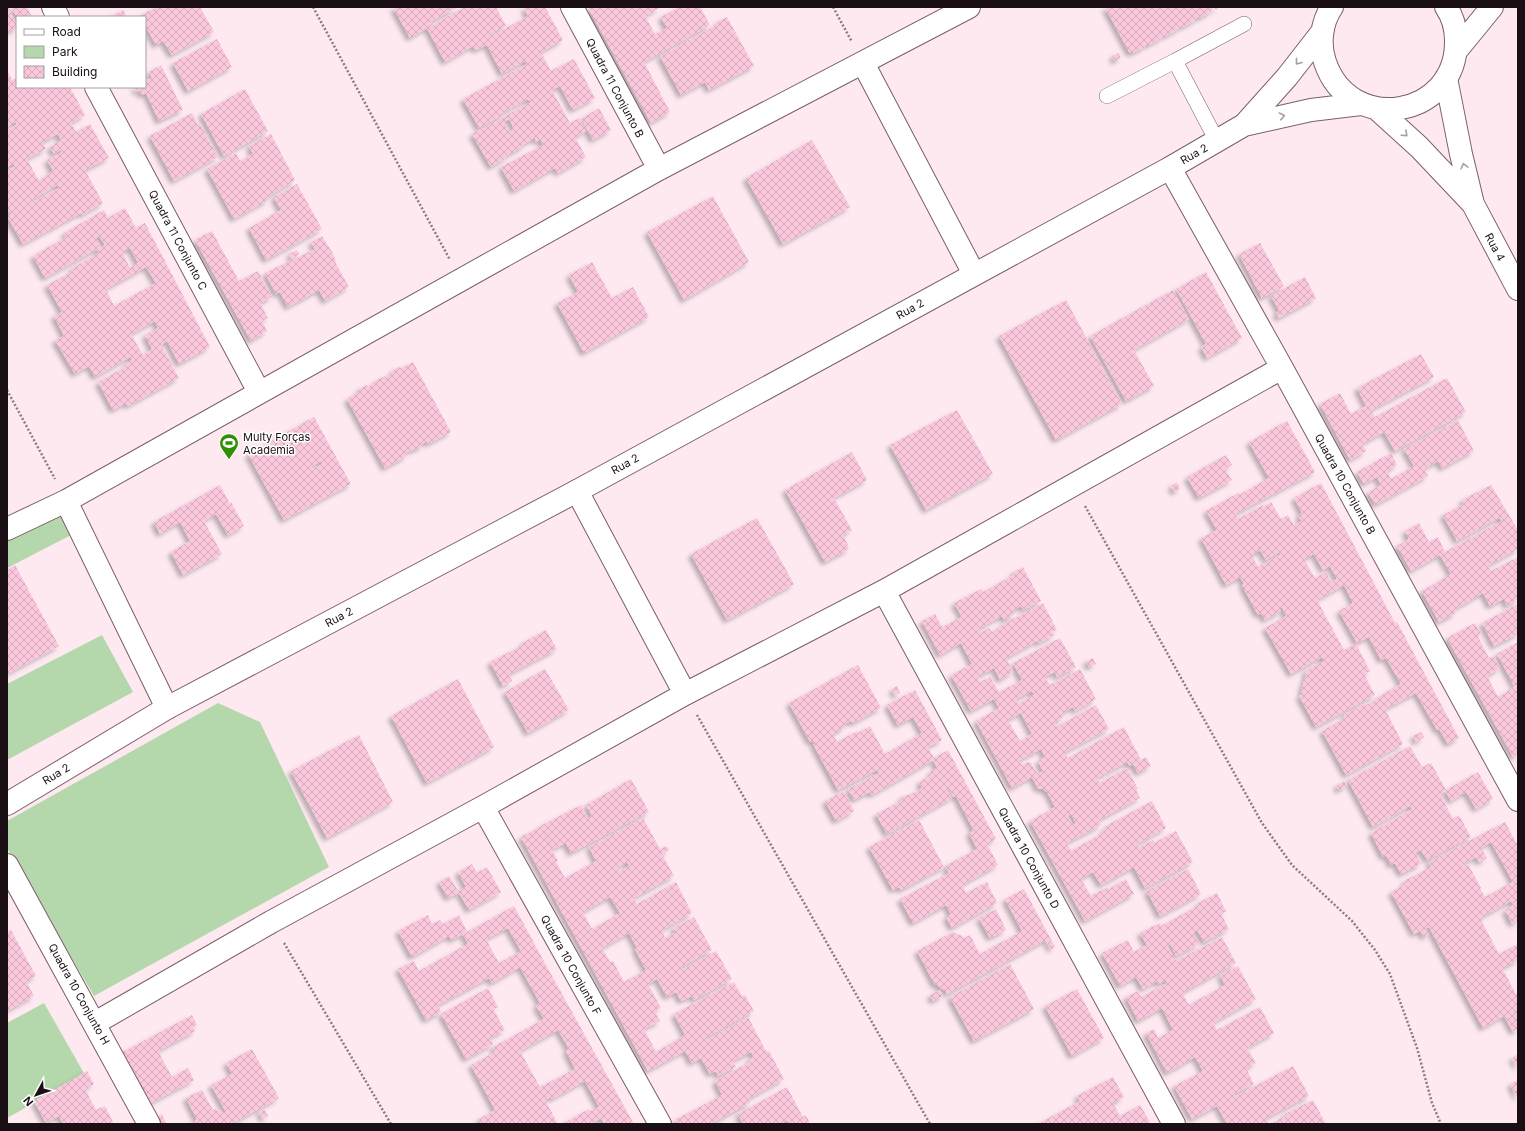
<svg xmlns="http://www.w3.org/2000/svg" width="1525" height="1131" viewBox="0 0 1525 1131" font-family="Inter,sans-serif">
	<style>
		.green { fill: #b4d8ab }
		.building { fill: url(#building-cross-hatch); fill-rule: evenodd; filter: url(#shadow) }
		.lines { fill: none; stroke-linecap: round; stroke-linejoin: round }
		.lane-casing { stroke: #7b5e6a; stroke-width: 16 }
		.street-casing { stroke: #7b5e6a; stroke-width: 24 }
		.secondary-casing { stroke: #7b5e6a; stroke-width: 24 }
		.path { stroke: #8b7b81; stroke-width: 2.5; stroke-dasharray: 2 2; stroke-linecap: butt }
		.lane { stroke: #fff; stroke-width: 15 }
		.street { stroke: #fff; stroke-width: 22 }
		.secondary { stroke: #fff; stroke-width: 22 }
		.oneway { stroke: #a39fa1 }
		.labels { text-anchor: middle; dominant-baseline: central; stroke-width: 3; stroke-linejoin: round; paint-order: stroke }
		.street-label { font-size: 11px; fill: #1a0f14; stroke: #fff }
		.poi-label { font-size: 11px; fill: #1a0f14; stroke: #fff; text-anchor: start }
	</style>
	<defs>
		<pattern id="building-cross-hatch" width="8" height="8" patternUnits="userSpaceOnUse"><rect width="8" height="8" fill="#fac7dd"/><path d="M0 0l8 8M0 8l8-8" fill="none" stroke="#d6aabd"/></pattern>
		<filter id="shadow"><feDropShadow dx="-3.5" dy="3.5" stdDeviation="2" flood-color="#0004"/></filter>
	</defs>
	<rect width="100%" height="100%" fill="#fee9f1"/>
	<path class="green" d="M66,501l15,29 -74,38v-39z
		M102,635l31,57 -126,68v-76z
		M218,703l42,19 69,145 -235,129 -87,-148v-27z
		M44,1003l41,72 -78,43v-95z"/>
	<path class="building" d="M7,7l5,4 -2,1 2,3 5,10v3l-10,4z
		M11,7h16l5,10h-15z
		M156,7h44l14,25 -42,23 -9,-14 -7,4 -11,-20v-8l-5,-1z
		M393,7h65l-28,15 2,3 33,-18h31l10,19 -21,12 1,1 42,-23 -4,-8 1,-1h20l18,33 -22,12 10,19 23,-12 21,39 -22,12 -13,-24 -8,4 18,33 9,-5 7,13 -11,6 11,20 -28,16 -3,-5 -41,23 -13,-24 42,-22 -3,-6 -4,3 -1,-4 -11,6v2l-19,11 1,1 -15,9 -19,-33 59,-32 -1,-2 -1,1 -1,-2 -26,14 1,2 -24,13 -16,-29 64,-35 -2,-3 -23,13 -15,-29 -11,5 -3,-4 -28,16 -18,-34 -17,10zM509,119l5,10 -5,3 -5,-10z
		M588,7h73l-16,9 10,18 12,-6 -6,-11 18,-10h21l10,18 -66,37 26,50 -19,11z
		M1105,7h115l-4,2 -3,-1 -1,3 -12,7 -3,-1 -1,3 -13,7 -3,-1 -1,3 -13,7 -3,-1 -1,3 -13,7 -3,-1 -1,3 -12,6 -4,-1z
		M123,10l4,7h-17z
		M727,17l27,49 -45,24 -4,-8 -24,13 -21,-39 58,-32 -1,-2z
		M217,39l15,28 -44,24 -15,-28z
		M1118,53l3,5 -6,3 -3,-5z
		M161,65l22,45 -24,11 -13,-28 -4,2 -3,-5 -3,1 -2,-4h11v-6l7,-3 -3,-6z
		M7,70l5,10 5,-2v9h53l15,28 -14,8 5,9 14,-8 19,34 -24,12 18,33 -21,12 -1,-2 -58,31 -16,-28 6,-5 -6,2v-43l8,-4 -1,-2 -7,3v-37l10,-6 -2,-2 -8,5zM58,134l3,6 -11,7 4,7 7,-4 1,2 -15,8 6,11 -14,10 -12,-22 19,-10 -4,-7zM58,185l1,3 -30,16 -1,-2z
		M245,89l23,42 -44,25 -23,-42z
		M599,108l12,22 -18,10 -12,-21z
		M192,113l6,12 2,-1 18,33 -44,24 -24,-45z
		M271,134l24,46 -28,17 1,3 -34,19 -27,-50 29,-16 4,8 13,-7 -4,-8z
		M812,140l38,67 -67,37 -37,-66z
		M297,184l25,45 -56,31 -17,-32 32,-18 -7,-13z
		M713,196l36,66 -65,38 -37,-68z
		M125,208l11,20 9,-5 65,124 -31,17 -12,-23 -6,4 18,33 -51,28 -2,-3 -13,7 -15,-28 29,-16 -1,-2 6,-4 -2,-3 -35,20 -6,-11 -14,8 -20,-34 9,-4 -10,-20 8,-4 -15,-27 26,-14 -2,-2 28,-16 -2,-4 -52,29 -12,-22 33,-19 -2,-4 40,-23 4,8zM99,236l6,9 -4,3 -5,-10zM130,248l8,15 -8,5 -8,-16zM146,267l10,16 -42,23 -8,-17zM155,321l3,7 -13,7 7,14 -9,6 -12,-21z
		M212,231l27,50 19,-10 14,26 -12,6 8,15 -6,3 5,10 -16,10 -56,-101z
		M322,236l10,16 4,9 -1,1 14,25 -24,14 -6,-11 -31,17 -8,-15 -4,2 -11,-21 50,-24 -4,-7z
		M1260,243l24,43 -22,12 -23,-44z
		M297,250l2,4 -7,5 -3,-5z
		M592,262l20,36 21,-11 16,30 -65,36 -27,-50 21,-11 -9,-17z
		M1206,272l36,66 -35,20 -6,-11 5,-3 -30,-55z
		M1305,277l11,21 -37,20 -3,-4 3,-4 -8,-14z
		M1173,290l16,29 -55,31 20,36 -28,15 -36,-65z
		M1066,300l56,104 -66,36 -57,-104z
		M1421,354l13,23 -63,33 4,7 72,-39 19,34 -71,39 -11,-19 -22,12 4,7 -16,9 -30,-56 20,-11 11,21 15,-8 -9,-18z
		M413,362l38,70 -23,12 -1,-3 -5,3 -1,3 -16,6 2,3 -22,12 -38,-69 12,-7v-3l7,-4 3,1 6,-3 1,-3 15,-6 1,-3 6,-4 3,1z
		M957,410l36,64 -67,36 -36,-65z
		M314,417l37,67 -67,36 -36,-66zM321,461l1,3 -10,5 -1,-2z
		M1458,420l16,31 -32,17 -4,-7 -14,8 4,7 -53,29 -7,-13 13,-7 -4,-8 -13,7 -7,-12 34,-19 6,12 -10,6 4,8 23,-13 -10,-17z
		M1287,421l28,51 -80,42 3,5 25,-14v2l8,-5 10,17 7,-4 6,10 8,-4 -4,-5 4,-3 -8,-15 27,-15 74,140 2,-1 62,116 -11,6 -9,-15 -2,1 -21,-37 -31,16 18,35 -57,31 -24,-44 23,-13 -1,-3 22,-12 1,2 12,-7 -1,-1 23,-13 -15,-26 -5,2 -12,-23 -12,6 -18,-32 14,-8 -9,-18 -27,15 27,50 12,-6 14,27 -6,3 11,21 -59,32 -17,-31 5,-3 -3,-1 5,-18 -1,-3 19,-10 -2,-4 -31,17 -26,-46 21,-12 -4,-9 -3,2 2,2 -16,9 -4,-7 -3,2 -16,-30 2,-1 -4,-7 -14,8 -25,-47 16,-8 -11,-19 32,-18 1,2 30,-17 -20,-36zM1260,550l6,10 14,-8 1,2 -23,13 -6,-12zM1314,554l9,16 7,-4 7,13 -6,3 -5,-10 -11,6 -11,-19z
		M852,452l15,28 -33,18 18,32 -9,5 5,10h-1l2,4 -24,13 -40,-72z
		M1226,455l6,10 -7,4 7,11 -33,18 -12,-21z
		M1177,482l3,7 -6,3 -3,-6z
		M220,485l10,19 1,-2 13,24 -16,9 -12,-21 -12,7 18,33 -39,21 -12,-23 19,-11 -10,-19 -20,12 -6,-12z
		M1491,485l27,45v19l-31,17 4,5 27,-14v42l-11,7 -3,-7 -14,7 -7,-13 -28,16 1,4 -17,9 -17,-31 29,-17 -11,-19 -29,16 -14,-25 12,-7 -4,-8 14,-8 10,19 9,-5 7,15 57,-31 -3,-3 -42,23 -14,-26 21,-11 -2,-4z
		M757,518l37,66 -67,36 -36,-66z
		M15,565l44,81 -52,28v-104z
		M1023,567l18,34 -18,9 -2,-4 -9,5 2,4 -10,5 -2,-4 -24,13 2,4 9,-5 3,4 7,-4 -1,-1 45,-24 14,27 -5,2 2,3 -15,8 -2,-2 -31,17 7,14 -13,8 -6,-12 -17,9 3,5 10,-5 9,15 23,-12 -9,-17 47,-25 16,29 -19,10 -2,-5 -10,5 3,5 2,3 30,-16 16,30 -21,12 -2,-4 -12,7 3,3 -10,5 2,5 40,-22 13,24 -44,23 3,6 56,-31 17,33 5,-3 5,9 -13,7 -5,-9 -3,2 -3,-4 -30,16 3,5 27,-15 11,21 -2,1 4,8 -41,22 2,5 -34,18 4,8 33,-19 -1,-2 5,-2 -2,-2 46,-25 14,27 -29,16 2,4 14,-8 1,3 22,-12 17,31 -48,26 -11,-21 -33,18 -8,-13 -12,7 10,17 17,-9 1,2 17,-10 8,15 -49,27 -55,-100 25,-14 -8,-15 -4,-3h-5l-6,-12 -20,11 -36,-67 23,-13 -5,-9 -23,12 -20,-36 21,-11 -11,-21 -21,12 -18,-34 13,-7 7,13 20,-10 -8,-14 27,-14 2,3 31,-17 -1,-3zM1032,691l2,4 -16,9 -2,-5zM1021,713l11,21 -12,7 -12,-21zM1041,749l4,8 -7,4 5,10 -5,3 -6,-8 1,-2 -5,-2 -5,3 -5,-4zM1071,814l5,9 -3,2 -5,-9z
		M1518,604v30l-24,12 -12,-23z
		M1475,623l6,11 -3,3 11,21 5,-2 6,12 -13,8 11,21 17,-10 -18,-33 21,-12v112l-5,3 -66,-119z
		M546,630l11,19 -48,25 3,7 -9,5 -13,-24 33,-17 -1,-2z
		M1093,658l3,6 -7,3 -3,-6z
		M858,665l23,43 -28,15 -2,-2 -7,3 1,3 -12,7 4,8 20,-11 1,2 12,-7 15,28 37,-21 -9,-16 -15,8 -11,-20 28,-15 27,50 -14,7 6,11 14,-8 48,89 -9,5 11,21 -36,20 4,8 21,-11 10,21 -45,25 -6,-11 5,-3 -5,-9 -33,18 -13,-24 49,-26 -4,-7 32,-17 -8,-16 4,-2 -1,-4 -16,-31 -3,1 -6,-11 -1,1 6,11 -65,36 -11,-20 27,-14 -2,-4 8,-1 13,-7 -3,-6 13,-7 -2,-3 7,-4 -4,-8 -61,35 -2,-3 -16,8 -6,-11 31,-16 -2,-3 -39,20 -25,-46h2l-2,-3 -3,1 -21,-39z
		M545,669l24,41 -41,23 -23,-41z
		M458,679l36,68 -67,36 -36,-67z
		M897,686l3,7 -5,2 -3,-6z
		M1421,732l3,5 -8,5 -3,-6z
		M359,735l34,67 -66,36 -36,-67z
		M1410,746l12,21 9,-4 15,27 32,-18 15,27 -17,10 -10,-17 -15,9 -6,-11 -5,4 13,25 6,-4 12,22 -44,23 -6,-10 -6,3 6,11 -20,10 -6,-11 -4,2 -5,-10 -3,2 -12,-24 41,-24 -2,-3 -37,21 -25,-47z
		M631,779l18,33 -78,41 -5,-10 -13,6 -13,-23 41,-21 7,14 4,-3 -6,-11z
		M1344,781l3,5 -8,4 -3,-4z
		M844,791l10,20 -18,10 -11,-20z
		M643,818l17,31 7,-3 2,4 -7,4 12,22 -40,22 3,6 39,-22 16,31 -28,16 2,3 -3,2 2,4 11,-6 -3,-4 21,-11 18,33 -31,17 2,2 33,-18 16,28 -38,21 -2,-4 -11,5 -5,-9 -9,5 -10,-18 -9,5 13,24 -7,3 6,10 -16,8 12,23 29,-17 -11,-21 60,-32 8,14 3,-1 9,16 -49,27 1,2 42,-23 18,34h3l15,28 -36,20 2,4 -40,21h-33l-2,-4 47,-25 -7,-14 35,-19 -2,-2 6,-3 -3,-5 -18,9 3,6 -18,9 -2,-5 -6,3 -9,-16 -9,5 -7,-12 -37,20 -127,-234 19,-10 18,34 -2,1 9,16 31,-17 -7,-14zM627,862l2,4 -10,6 -2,-4zM610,897l10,16 -28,16 -9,-17zM629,933l8,15 -2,1 11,21 -22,12 -11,-21 -3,1 -8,-14z
		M919,820l25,47 -43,23 -2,-3 -6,3 -24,-43z
		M1505,822l13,24v75l-6,3 -7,-14 9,-5 -3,-4 -31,17 19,36 19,-10v16l-16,8 14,26 2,-1v36l-5,3 -9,-16 -21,12 -54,-101 -3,1 3,6 -5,3 -4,-6 -6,3 -23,-42 15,-8 -2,-3 27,-14 -2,-5zM1491,842l22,40 -28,15 -5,-9h1l-13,-24 -5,3 -1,-2 14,-8 3,5 8,-4 -6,-10z
		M472,864l5,9 10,-6 14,25 -32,18 -11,-19 8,-4 -8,-15z
		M1188,869l13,25 -41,22 -13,-25z
		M449,876l10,16 -11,6 -9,-16z
		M1024,889l31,58 -4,2 -5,-9 -99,54 -2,-4 -5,-2 -3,-4 -2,1 -18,-34 36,-19 9,4 2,2 6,-3 10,19 42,-23 -17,-32z
		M1217,893l9,18 -5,3 8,15 -25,13 -7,-12 -4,3 6,11 -23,12 -6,-12 -2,2 8,15 46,-24 14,26 -53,29 2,3 -1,1 5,9 36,-20 -5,-10 18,-9 18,33 -43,24 4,7 43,-23 14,26 -27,15 9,15 -10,5 8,16 -20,10 2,2 57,-30 16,30 -43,22 2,5 -2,1h-39l-10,-18 -25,13 -18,-33 29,-15 -8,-14 -28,16 -21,-40 8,-4 4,9 15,-8 -11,-22 -24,13 -12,-24 12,-6 3,6 26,-14 -1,-3 -7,4 -2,-3 -14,8 -7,-12 -16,9 -18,-33 26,-13 6,12 13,-7 -7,-12 20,-10 1,3 38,-21 -1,-2z
		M514,906l27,50 93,168h-30l-3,-6 -11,6h-28l27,-15 1,2 9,-4 -14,-26 -33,18 -1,-2 -6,3 13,24h-76l-3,-5 16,-9 -24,-45 24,-13 -2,-5 51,-28 -8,-13 4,-3 -20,-36 -28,16 -3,-5 -51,27 3,7 -15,8 -28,-51 16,-8 5,10 49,-27 -5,-10 -11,6 -3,-4 -37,21 -14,-26 30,-16 4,9 8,-4 3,4 16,-9 8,17zM508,928l13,23 -22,12 -13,-24zM558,1030l11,19 -3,2 9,18 -35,18 -20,-36z
		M996,909l10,21 -16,8 -11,-20z
		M11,930l25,46 -10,5 8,15 -27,15v-79z
		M1010,964l24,45 -60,32 -24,-44z
		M488,988l10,19 -5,2 12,21 -15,8 3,6 -27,15 -25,-45z
		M1077,989l27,49 -32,18 -27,-50z
		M940,990l3,6 -10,5 -3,-6z
		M192,1015l5,10 -4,2 2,4 -37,20 14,26 16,-9 6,12 -45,24 -28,-51z
		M252,1049l27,49 -48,26h-42l8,-4 -11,-22 16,-8 11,20 3,-2 1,3 4,-1 2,4 3,-2 -15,-27 21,-11 -6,-11z
		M1518,1054v15l-6,-11z
		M87,1071l7,13 -9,5 11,21 9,-4 9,18h-51l-4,-8 -13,7 -12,-22z
		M1113,1077l11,20 -11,6 7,13 20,-11 10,17 -3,2h-109l42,-23 -3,-5z
		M1518,1080v19l-8,-15z
		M787,1087l16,30 3,-2 4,9h-21l-2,-4 -7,4h-37l-5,-10z
		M1313,1100l13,24h-55l14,-8v-2z
		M264,1109l4,7 -5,3 -4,-7z
		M162,1114l4,9 -6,1 -4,-6z"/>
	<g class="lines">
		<defs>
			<path id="lane" d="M1175,61l69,-37
				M1107,96l68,-35 42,80"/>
			<path id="street" d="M53,7l5,10
				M572,7l87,162
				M863,63l111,211
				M96,87l163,305
				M1170,168l112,200 236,432
				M577,491l108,203
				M66,501l101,207
				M7,529l59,-28 593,-332 310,-162
				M884,591l290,533
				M483,807l177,317
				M7,865l142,259
				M95,1023l176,-101 212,-115 202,-113 199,-103 398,-223"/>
			<path id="secondary" d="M1332,7c-11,16 -13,38 -7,55 25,74 132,56 131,-21 0,-12 -3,-24 -10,-34
				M1456,51l36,-44
				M1446,78l15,76 12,50 45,85
				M1376,108l43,39 53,56
				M1244,125l43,-48 35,-45
				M7,804l160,-96 410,-217 593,-323 74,-43 67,-15 50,-6"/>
		</defs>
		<use href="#lane" class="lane-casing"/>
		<use href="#street" class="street-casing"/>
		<use href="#secondary" class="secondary-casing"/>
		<path class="path" d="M313,7l137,253
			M833,7l19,35
			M7,390l48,89
			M1085,506l177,317 30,42 60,56 23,29 15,24 27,74 15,55 9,21
			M697,715l233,409
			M284,943l107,181"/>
		<use href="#lane" class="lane"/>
		<use href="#street" class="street"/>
		<use href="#secondary" class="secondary"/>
	</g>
	<defs><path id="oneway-chevron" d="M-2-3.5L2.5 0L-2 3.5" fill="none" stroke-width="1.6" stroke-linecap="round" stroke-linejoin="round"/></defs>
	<g class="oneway">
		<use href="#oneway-chevron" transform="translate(1298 62) rotate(128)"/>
		<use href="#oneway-chevron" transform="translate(1282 116) rotate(-13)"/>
		<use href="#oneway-chevron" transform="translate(1405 134) rotate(42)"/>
		<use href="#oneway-chevron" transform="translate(1464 166) rotate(-104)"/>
	</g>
	<defs>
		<symbol id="stadium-pin" viewBox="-11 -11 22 30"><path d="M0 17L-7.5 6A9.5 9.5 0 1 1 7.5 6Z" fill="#308f05" stroke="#fff"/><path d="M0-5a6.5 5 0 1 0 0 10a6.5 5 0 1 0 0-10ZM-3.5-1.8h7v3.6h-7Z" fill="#fff"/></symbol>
	</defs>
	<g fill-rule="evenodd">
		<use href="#stadium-pin" x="218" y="432" width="22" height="30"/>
	</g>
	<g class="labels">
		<g class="street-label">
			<text transform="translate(615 88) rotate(62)">Quadra 11 Conjunto B</text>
			<text transform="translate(1194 154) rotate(-30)">Rua 2</text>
			<text transform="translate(178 240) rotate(62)">Quadra 11 Conjunto C</text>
			<text transform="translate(1495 247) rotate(62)">Rua 4</text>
			<text transform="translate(910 309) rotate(-29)">Rua 2</text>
			<text transform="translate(625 464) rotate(-29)">Rua 2</text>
			<text transform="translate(1345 484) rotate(61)">Quadra 10 Conjunto B</text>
			<text transform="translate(339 617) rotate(-28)">Rua 2</text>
			<text transform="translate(56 774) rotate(-31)">Rua 2</text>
			<text transform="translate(1029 858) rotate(61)">Quadra 10 Conjunto D</text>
			<text transform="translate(571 965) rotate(61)">Quadra 10 Conjunto F</text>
			<text transform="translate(79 994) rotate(61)">Quadra 10 Conjunto H</text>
		</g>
		<g class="poi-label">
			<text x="243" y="437">Multy Forças<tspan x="243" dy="13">Academia</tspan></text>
		</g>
	</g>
	<rect width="1525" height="1131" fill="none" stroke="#1a0f14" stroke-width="16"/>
	<rect x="16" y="16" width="130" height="72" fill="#ffffff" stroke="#a39fa1"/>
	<rect x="24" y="29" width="20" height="6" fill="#ffffff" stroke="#a39fa1"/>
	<text x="52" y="36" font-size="12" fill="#1a0f14">Road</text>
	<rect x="24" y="46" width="20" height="12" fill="#b4d8ab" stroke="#a39fa1"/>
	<text x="52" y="56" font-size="12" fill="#1a0f14">Park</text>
	<rect x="24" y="66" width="20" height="12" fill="url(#building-cross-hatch)" stroke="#a39fa1"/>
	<text x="52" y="76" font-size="12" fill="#1a0f14">Building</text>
	<g transform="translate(36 1095) rotate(230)" stroke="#ffffff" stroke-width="3" paint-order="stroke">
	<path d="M0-3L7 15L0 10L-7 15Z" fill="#1a0f14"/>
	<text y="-6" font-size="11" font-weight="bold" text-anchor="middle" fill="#1a0f14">N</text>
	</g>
</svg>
